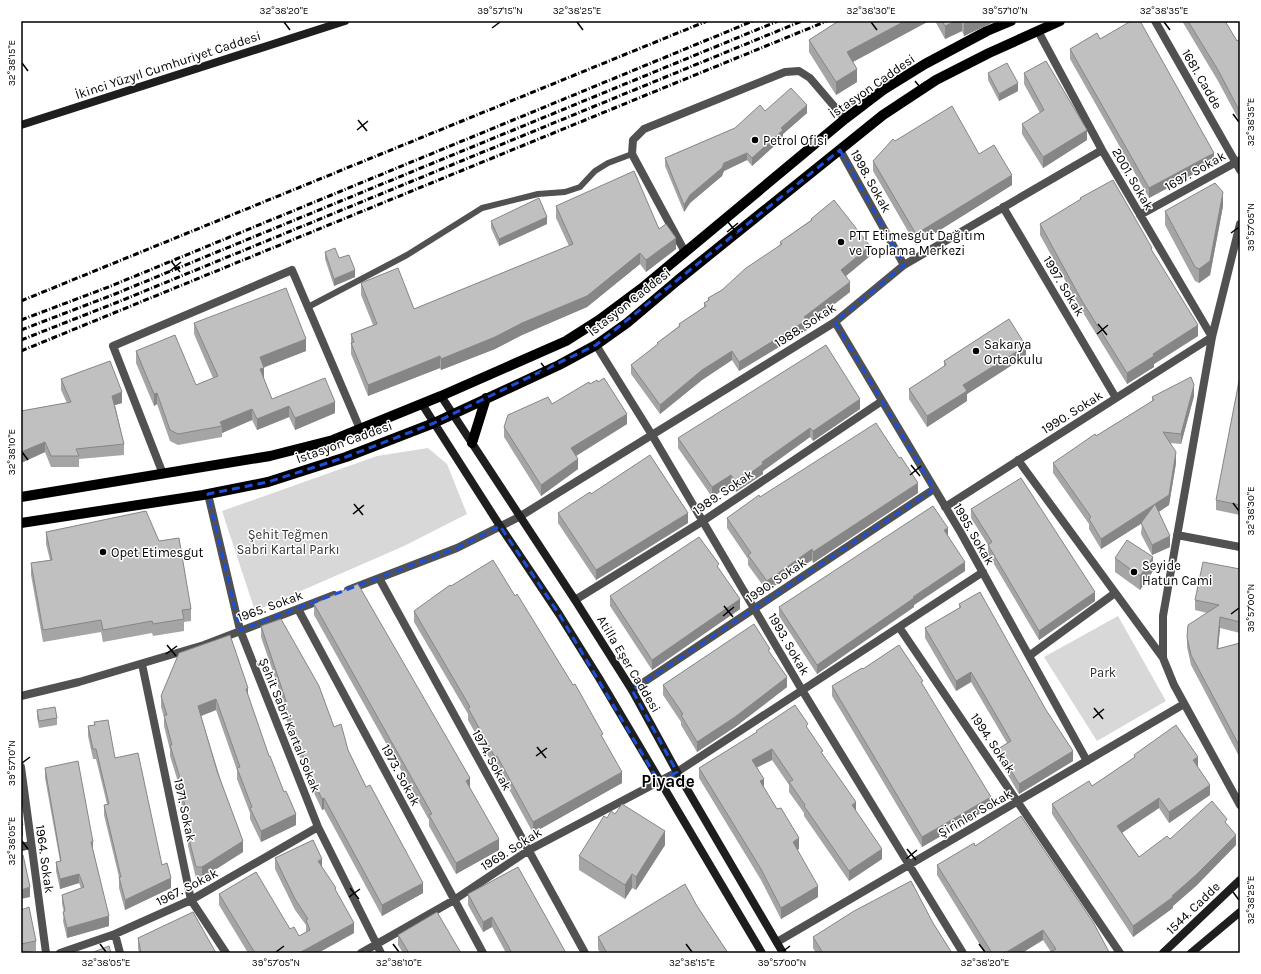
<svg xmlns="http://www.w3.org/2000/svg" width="1261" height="974" viewBox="0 0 1261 974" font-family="Karla,sans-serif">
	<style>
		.green { fill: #d8d8d8 }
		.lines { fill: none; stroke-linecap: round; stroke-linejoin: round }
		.service { stroke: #515151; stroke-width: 6 }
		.minor { stroke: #515151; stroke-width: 8 }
		.tertiary { stroke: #515151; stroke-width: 8 }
		.secondary { stroke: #1e1e1e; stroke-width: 8 }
		.primary { stroke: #000; stroke-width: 10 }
		.rail { stroke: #000; stroke-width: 3; stroke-dasharray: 6 2 1 2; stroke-linecap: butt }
		.wall { fill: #a5a5a5 }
		.shaded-wall { fill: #868686 }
		.building { fill: #c0c0c0; stroke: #868686 }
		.marked { fill: none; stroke: #1d4ed8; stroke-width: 3; stroke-dasharray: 8 5; stroke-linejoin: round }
		.ticks { fill: none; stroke: #000; stroke-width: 1.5 }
		.poi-dot { fill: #000; stroke: #fff; stroke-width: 1.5 }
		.labels { text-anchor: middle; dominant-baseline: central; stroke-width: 3; stroke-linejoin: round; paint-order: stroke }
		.street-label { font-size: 13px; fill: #000; stroke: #fff }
		.poi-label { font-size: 13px; fill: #000; stroke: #fff; text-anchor: start }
		.park-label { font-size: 13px; fill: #2f2f2f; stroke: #fff }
		.district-label { font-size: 17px; font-weight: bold; fill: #000; stroke: #fff }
		.neatline { fill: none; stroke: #000; stroke-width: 1.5 }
		.ticks-label { font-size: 10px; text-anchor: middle; fill: #000 }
	</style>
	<rect width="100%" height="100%" fill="#fff"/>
	<path class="green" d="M428,448l19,16 20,50 -63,32 -149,65 -33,-100 155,-55z
		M1118,616l48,85 -69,40 -53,-84z"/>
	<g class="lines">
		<path class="service" d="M308,307l99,-52 75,-47 56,-14 27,-2 15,-5 15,-16 13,-8 24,-9"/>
		<path class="minor" d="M840,150l64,115
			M1003,207l113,191
			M1140,215l100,-55
			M1240,224l-28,113 -49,279v42l11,27 66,120
			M685,252l-53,-98 1,-14 11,-11 141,-57 14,-1 11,7 35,41
			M835,322l126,211 126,228
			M596,345l56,90 150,255 161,263
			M1018,460l145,198
			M163,474l-50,-128 179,-76 68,159
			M208,494l32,136 78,197 63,126
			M945,507l267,-170 -110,-187 -64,-119
			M1177,535l63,12
			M379,578l206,375
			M348,590l109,-42 62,-31 316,-195 69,-57 198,-115
			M575,600l128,-79 179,-120
			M298,609l185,344
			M899,627l221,326
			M1029,656l86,-63
			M142,664l49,236 35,53
			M632,690l302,-201
			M21,696l58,-14 125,-37 130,-50
			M21,767l25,186
			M21,847l10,-2
			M115,934l5,19
			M777,942l407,-238
			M60,953l55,-19 76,-34 127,-73
			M361,953l93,-53 75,-50 148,-78 306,-200"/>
		<path class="tertiary" d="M1155,21l85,149"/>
		<path class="secondary" d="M21,125l324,-104
			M441,396l134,204 57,90 45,82 106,181
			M422,404l78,122 59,88 40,64 163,275
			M1163,953l77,-73
			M1191,953l49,-41"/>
		<path class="primary" d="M472,443l14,-45
			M21,497l249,-41 63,-16 108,-44 125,-55 33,-21 43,-32 203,-169 38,-29 42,-26 62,-33 24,-10
			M21,523l182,-28 65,-13 78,-25 88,-34 125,-58 37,-20 31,-22 51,-43 205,-165 53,-35 53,-27 71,-32"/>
		<path class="rail" d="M21,301l686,-280
			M21,320l90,-34 642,-265
			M21,330l94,-36 663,-273
			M21,340l97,-38 684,-281
			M21,351l806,-330"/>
	</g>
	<path class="wall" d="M836,21h93l-76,41 4,20 -21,13 -27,-43v-12l27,-17z
		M935,21h61l-32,15 -2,-5 -17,8z
		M1182,21h43l12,20 3,-2v83l-22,-41z
		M1100,39l114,124 -65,35 -79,-139v-10z
		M988,73l30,18 -19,10 -11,-21z
		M1024,73l63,67 -44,28 -21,-34v-10l18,-11 -16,-29z
		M765,111l42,2 -24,21v4l-31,28 -5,-6 -23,11 -2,5 -32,27 -6,9 -19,-46v-8l70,-30z
		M895,141l84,13 33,31 -96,60 -43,-74v-10z
		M1080,198l72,53 46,85 -44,28v3l-27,17 -45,-73 -42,-76v-11l40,-24z
		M556,206l103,23 17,20 -30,23 -6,-8 -53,43 -65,28 -27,14 -54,21 -1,-2 -72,28 -17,-42v-20l22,-9 -12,-30v-12l53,26 155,-63 -13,-28z
		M1223,206l-13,69 -11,8 -4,-2 -30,-56v-14z
		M811,219l59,37 -24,20 4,16 -43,33v5l-68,41 -7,-11 -30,20 -42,34 -29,-40v-9l26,-20v-2l22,-17v-2l25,-17v-4l4,-2v-3l14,-8 58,-45v-3l31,-22z
		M491,221l56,3 -48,22 -8,-18z
		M325,252l14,6 16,19 -21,9 -9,-27z
		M194,323l112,28 -42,16v12l8,20 63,14 -40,17 -6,-13 -32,13 -5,-10 -30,13v4l-44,8 -8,-4 -13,-37 -3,2 -18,-43v-12l60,34 17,-7 -19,-44z
		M1026,356l-59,38v7l-40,26 -18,-28v-10l35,-22v-6z
		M1240,376v139l-24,-5v-10z
		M61,379l61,24 -7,2 9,39v11l-45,4v8h-28l-6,-15 -24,11v-52l46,-8 -6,-13z
		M590,384l37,40 -51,32 2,13 -37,27 -37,-59v-10l48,-23z
		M1194,396l-13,48 -11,-1 6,20 -7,42 -10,7 11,35 -18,8 -11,-21 1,-11 -41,26 -12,-20v-5l-36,-51v-10l99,-62v-4z
		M860,409l-47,32 -3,-4 -47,34v3l-27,18 -5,-7 -19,12 -34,-49v-10z
		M918,493l-105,70 -1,-3 -45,31 -19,-26v-6l-21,-31v-10l33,-21z
		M591,494l97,29 -92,57 -38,-57v-10z
		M971,509l124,92 -56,39 -51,-86v-9l-17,-27z
		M46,532l113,9 32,68v12l-7,1v9l-31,5 -1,-3 -49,9 -2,-10 -58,10 -12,-67v-12l19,-3 -4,-16z
		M948,536l17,35 -51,34v2l-97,67 -38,-58v-9z
		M1115,558l38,13 -13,19 -25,-18z
		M719,569l21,40 -88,61 -42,-64v-10z
		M1240,569v64l-20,-5 -2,21 22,-6v115l-49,-93 -4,-18v-10l20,-24 -12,-3v-10z
		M451,586l152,152 19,45 -89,50 -36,-66 -2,1 -27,-48v-6l-54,-92v-11z
		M314,604l156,184 29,62 -43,24 -27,-48v-6l-115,-205z
		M959,604l114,157 -54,33 -21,-36v-9l9,-6 -36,-61 -15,9 -31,-53v-10l34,-20z
		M261,626l73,101 14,23 18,37 57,106 -41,23 -58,-107 -2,1 -14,-30 -23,-64v-9l-24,-70z
		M770,653l17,34 -52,40 -38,25 -16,-27v-3l-18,-27v-10z
		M863,669l60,17 68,121 -69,40 -90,-151v-10z
		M161,696l87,2 21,58 27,69 -35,17 -11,-23v-6l-13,-34v-9l-21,-60 -15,6 42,136 -41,26h-6l-8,-32v-9l-6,-19v-11l-4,-18v-7l-8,-26v-6l-6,-24v-9l-3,-10z
		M37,710l20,8v7l-18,3 -2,-11z
		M94,722l21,36 47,107 9,23 -46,22 -6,-22v-11l-15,-62v-10l3,-1 -11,-45h-3l-5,-23v-10l6,-1z
		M808,729l48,82 26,48 -33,22 -45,-65v-3l-15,-21v-7l-17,-25 -15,7 7,21 35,61 -2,1 21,47 -37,22 -20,-39 -62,-102v-10l57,-35v-2z
		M1134,755l64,12 12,28 -41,28 -10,-15 -37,25 17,24 31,-18 57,-15 9,21 -40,41 -23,20v2l-40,29 -81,-123v-10l40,-18 42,-28z
		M45,768l48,83 16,75 -42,12 -4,-17 1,-9 -2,-8v-9l19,-7 -2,-5 -19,6 -4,-18v-9l4,-1 -15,-83z
		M615,814l50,31 -29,45 -4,-2 -7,11 -46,-29v-14l28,-38z
		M975,846l134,107 -58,-1 -8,-12 -21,13h-37l-48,-78v-10z
		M275,858l47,9 14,25 18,41 -36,20h-70l-29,-48v-11l71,35 9,7 7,-4v-7l-11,-15 -20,-41z
		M468,894l98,59h-60l-14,-26 -9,5 -15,-27z
		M697,906l31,47h-128l-2,-4v-12z
		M21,910l15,31v10l-15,2z
		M933,923l19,30h-136l-3,-5v-11z
		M398,935l63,18h-58l-5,-8z
		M138,938l78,15h-77l-1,-5z
		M1240,941v12l-1,-11z"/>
	<path class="shaded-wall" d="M905,21h24l-82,44v-13z
		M956,21h6v10l-17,8v-13z
		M969,21h27l-32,15v-13z
		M857,69v13l-21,13v-13z
		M1018,83v8l-19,10v-7z
		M807,105v8l-24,21v4l-31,28v-8l29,-30z
		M1087,130v10l-44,28v-11z
		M747,153v7l-23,11 -2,5 -32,27 -6,9v-7l6,-10 34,-32z
		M1214,153v10l-65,35v-10z
		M1012,175v10l-96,60v-11z
		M1223,192v14l-13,69 -11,8v-14z
		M547,217v7l-48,22v-7z
		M676,238v11l-30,23v-12z
		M870,246v10l-29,24v-10z
		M640,253v11l-53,43 -65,28 -27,14 -54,21v-11z
		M355,270v7l-21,9v-7z
		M850,282v10l-43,33v5l-68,41v-9l65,-45z
		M1198,325v11l-44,28v3l-27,17v-11l26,-19z
		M306,339v12l-46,18v-12z
		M1026,346v10l-59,38v7l-40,26v-11l36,-31z
		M732,351v9l-30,20 -42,34v-9l42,-35z
		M440,356v12l-72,28v-11z
		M264,368v11l-4,-10z
		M1194,385v11l-13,48v-10z
		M122,392v11l-10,3v-10z
		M157,393v11l-3,2v-12z
		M860,399v10l-47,32v-10z
		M335,402v11l-40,17v-12z
		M289,406v11l-32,13v-11z
		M252,409v11l-30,13v-7l-2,-4z
		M627,414v10l-56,35v-11z
		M810,428v9l-47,34v3l-27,18v-9l26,-21z
		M45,442v10l-24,11v-11z
		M1176,452v11l-7,42 -14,9v-10z
		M578,459v10l-37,27v-11z
		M731,475v10l-19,12v-10z
		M918,483v10l-105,70v-11z
		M1155,504v11l-54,34v-10z
		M688,513v10l-92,57v-10z
		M948,528v9l-4,-7z
		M1170,536v11l-18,8v-10z
		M812,549v11l-45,31v-10z
		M1153,557v14l-13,19v-14z
		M965,562v9l-51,34v2l-97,67v-9l96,-68z
		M1095,592v9l-56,39v-9z
		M740,599v10l-88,61v-10z
		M1220,617v11l-3,31v-10z
		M971,672v10l-15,9v-10z
		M787,677v10l-52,40 -38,25v-10z
		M248,688v11l-2,-10z
		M216,699v11l-18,7v-11z
		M772,749v11l-20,10v-10z
		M1073,751v10l-54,33v-10z
		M497,756v11l-2,1v-11z
		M1198,757v11l-5,-8z
		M622,772v11l-89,50v-11z
		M470,778v12l-4,-9z
		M764,779v10l-4,-8z
		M1210,785v10l-41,28v-11z
		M991,797v10l-69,40v-10z
		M324,798v11l-2,1v-11z
		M1159,798v10l-42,28v-10z
		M856,802v11l-4,-8z
		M296,814v11l-35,17v-11z
		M21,825h2v11h-2z
		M665,831v14l-29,45v-13z
		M1236,835v10l-40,41 -23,20v2l-40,29v-11l39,-30z
		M799,838v11l-6,3v-10z
		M499,839v11l-43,24v-11z
		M243,841v11l-41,26v-11z
		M91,842h2v9z
		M882,849v10l-33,22v-10z
		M322,859v10l-4,-8z
		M79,874v9l-19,6v-10z
		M632,874v14l-7,11v-14z
		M171,878v10l-46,22v-10z
		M423,883v10l-41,23v-11z
		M818,886v11l-37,22v-11z
		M30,887v10l-9,2v-9z
		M109,916v10l-42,12v-10z
		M492,917v10l-9,5v-10z
		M354,923v10l-36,20h-19z
		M1043,930v10l-21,13h-17z"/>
	<path class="building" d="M837,21h68l-58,31 10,17 -21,13 -27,-42 28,-18z
		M942,21h14l-11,5z
		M963,21h6l-5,2z
		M1131,21h9l74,132 -65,35 -79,-139 27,-16 3,6z
		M1188,21h37l12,20 3,-2v73l-22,-42z
		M1046,61l41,69 -44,27 -21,-33 22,-14 -20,-37z
		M1007,63l11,20 -19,11 -11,-21z
		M791,88l16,17 -26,23 2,2 -31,28 -5,-5 -23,10 -2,5 -32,27 -6,10 -19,-47 70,-30 25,-23 5,6z
		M952,106l27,48 15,-9 18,30 -96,59 -43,-73 20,-22 2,2z
		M634,171l25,58 7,-5 10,14 -30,22 -6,-7 -53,43 -65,27 -27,14 -54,22 -1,-3 -72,29 -17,-42 3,-1 -3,-8 26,-10 -16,-41 37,-15 16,41 159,-65 -17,-38z
		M1113,180l39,68 -1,1 47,76 -45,29 1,2 -27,17 -45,-72 -42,-77 41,-25 -1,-1z
		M1215,183l8,9 -13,69 -11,8 -4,-2 -30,-56z
		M539,198l8,19 -48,22 -8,-18z
		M834,200l36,46 -29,24 9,12 -46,35 3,3 -68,42 -7,-11 -30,19 -42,35 -29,-40 27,-21 -1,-1 23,-17 -1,-2 27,-18 -2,-3 5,-3 -1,-2 14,-8 24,-22 36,-24 -2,-2 32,-22 -1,-1z
		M335,248l4,10 10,-3 6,15 -21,9 -9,-27z
		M286,288l20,51 -46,18 4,11 -4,1 12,30 53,-21 10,24 -40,16 -6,-12 -32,13 -5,-10 -32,13 2,4 -44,8 -8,-4 -13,-37 -3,1 -18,-43 39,-16 21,50 22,-9 -24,-53z
		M1009,319l17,27 -63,39 4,6 -40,25 -18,-27 37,-24 -2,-4z
		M826,345l34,54 -47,32 -3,-3 -48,34 1,2 -27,19 -5,-8 -19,12 -34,-49z
		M110,361l12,31 -10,4 12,48 -48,5 3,7h-28l-6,-14 -24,10v-41l50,-9 -10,-23z
		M1240,376v129l-24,-5z
		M1191,377l3,8 -13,49 -18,-2 13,20 -7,43 -14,9 15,32 -18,9 -11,-22 14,-19 -54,35 -12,-20 2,-2 -38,-54 42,-29 1,2 58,-36 -2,-3z
		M604,378l23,36 -56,34 7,11 -37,26 -37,-58 4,-12 40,-18 4,7 37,-22 1,2 7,-4 1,2z
		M876,423l23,35 2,-1 17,26 -105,69 -1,-3 -45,32 -19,-26 3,-2 -24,-35 32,-23 1,2z
		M650,455l38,58 -92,57 -38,-57 32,-21 1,2z
		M1021,478l74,114 -56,39 -51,-86 4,-3 -21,-33z
		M933,506l15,22 -4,2 21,32 -52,35 1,1 -97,67 -38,-58z
		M146,511l13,30 20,-3 12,71 -9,1 2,9 -31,5 -1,-3 -49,9 -2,-10 -58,10 -12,-67 21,-3 -6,-28z
		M699,537l20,27 -2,2 23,33 -88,61 -42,-64z
		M1127,540l26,17 -13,19 -25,-18z
		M493,560l22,36 2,-2 56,91 2,-1 28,50 -2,1 21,37 -89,50 -36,-66 -2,1 -27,-49 2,-1 -56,-96 36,-26 1,1z
		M1203,562l37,7v53l-20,-5 -3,32 23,-6v104l-49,-92 -4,-18 1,-12 31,-20 -24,-5z
		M358,584l112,194 -4,3 33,58 -43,24 -27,-48 3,-1 -118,-210z
		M980,592l66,118 27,41 -54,33 -21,-35 13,-8 -40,-69 -15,9 -31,-53 36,-21 -2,-3z
		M281,619l38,67 15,41 7,-3 7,26 18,37 4,-2 53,98 -41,22 -58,-107 -2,1 -14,-30 -23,-63 2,-2 -26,-78z
		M754,624l16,25 -2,1 19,27 -52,40 -38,25 -16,-27 2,-1 -20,-29z
		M230,635l18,53 -2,1 23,67h1l14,36 2,-1 10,23 -35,17 -11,-23 2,-1 -15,-39 3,-1 -24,-68 -18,7 19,65 26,70 -41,26h-6l-8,-32 3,-1 -9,-27 3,-1 -7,-28h2l-10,-33h2l-8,-30h3l-6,-19 18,-43z
		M899,645l24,36 -2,1 70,115 -69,40 -90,-151 30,-18 1,1z
		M795,705l13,19 -2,2 17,25 -2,1 35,50 -4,3 30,44 -33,22 -45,-65 1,-1 -16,-23 4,-2 -21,-31 -20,11 12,19 -4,2 17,28 4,-1 18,30 -6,4 25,44 -37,22 -20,-39 -62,-101 58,-36 -1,-1z
		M55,707l2,11 -18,3 -2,-11z
		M108,720l7,38 23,-5 24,112 5,-2 4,15 -46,22 -6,-23h2l-17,-72 5,-1 -13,-55h-3l-5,-23 7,-1 -1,-3z
		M1176,725l22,32 -5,3 17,25 -41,27 -10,-14 -42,28 22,31 28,-21 3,3 42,-38 15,18 -2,3 11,13 -40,40 -24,21 1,1 -40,29 -81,-122 37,-23 3,5 43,-29 -1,-2z
		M78,761l15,81h-2l18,74 -42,12 -4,-16 2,-1 -3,-16 22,-8 -5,-13 -19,5 -4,-17 5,-1 -16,-93z
		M622,804l43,27 -29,46 -4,-3 -7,11 -46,-29 25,-40 3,2 4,-7 4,3z
		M1021,816l72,106 16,30 -1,1h-60l8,-4 -13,-19 -38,23h-13l-55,-88 37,-22 1,3z
		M21,817l2,8h-2z
		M313,840l9,19 -4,2 18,27 -1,1 19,34 -55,30h-44l-36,-59 37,-22 34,57 4,-2 5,9 11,-6 -4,-10 2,-1 -13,-20 -20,-41z
		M23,855l7,32 -9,3v-34z
		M518,867l48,86h-54l-20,-36 -9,5 -15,-28z
		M911,881l22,42 19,30h-129l-10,-16 41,-26z
		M685,884l12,22 31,47h-121l-9,-16z
		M29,907l7,34 -15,3v-34z
		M193,912l23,41h-75l-3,-15z
		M437,912l24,41h-52l-11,-18z
		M109,946l2,7h-20z
		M366,951l1,2h-4z"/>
	<path class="marked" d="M840,150l64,115 -69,57 99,167 -302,201 45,82 -18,10 -100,-168 -59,-88 -43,22 -217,82 -32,-136 60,-12 78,-25 88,-34 162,-78z"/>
	<path class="ticks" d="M284,22l6,8M577,22l6,8M871,22l6,8M1164,22l6,8M492,28l8,-6M997,28l8,-6M22,63l6,8M915,81l9,11M914,91l11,-9M1233,114l6,8M358,120l9,11M357,130l11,-9M728,222l9,11M727,232l11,-9M1231,233l8,-6M171,261l9,11M170,271l11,-9M1098,324l9,11M1097,334l11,-9M541,363l9,11M540,373l11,-9M22,452l6,8M911,465l9,11M910,475l11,-9M1233,503l6,8M354,504l9,11M353,514l11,-9M724,606l9,11M1231,614l8,-6M723,616l11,-9M167,645l9,11M166,654l11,-8M1094,708l9,11M1093,718l11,-9M537,747l9,11M536,756l11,-8M22,763l8,-6M22,841l6,8M907,849l9,11M906,859l11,-9M350,888l9,11M1233,892l6,8M349,897l11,-8M100,944l6,8M393,944l6,8M686,944l6,8M979,944l6,8M276,952l8,-6M782,952l8,-6"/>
	<g class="poi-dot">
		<circle cx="755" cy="140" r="4"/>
		<circle cx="841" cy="242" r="4"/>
		<circle cx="976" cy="351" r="4"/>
		<circle cx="103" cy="552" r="4"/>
		<circle cx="1134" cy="572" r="4"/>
	</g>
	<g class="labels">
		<g class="street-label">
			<text transform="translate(168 65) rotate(-18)">İkinci Yüzyıl Cumhuriyet Caddesi</text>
			<text transform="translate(1202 79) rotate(60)">1681. Cadde</text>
			<text transform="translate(872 86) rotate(-35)">İstasyon Caddesi</text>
			<text transform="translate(1195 171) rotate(-29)">1697. Sokak</text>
			<text transform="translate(1133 179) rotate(60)">2001. Sokak</text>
			<text transform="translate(871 181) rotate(61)">1998. Sokak</text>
			<text transform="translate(1064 286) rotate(59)">1997. Sokak</text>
			<text transform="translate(629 302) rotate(-38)">İstasyon Caddesi</text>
			<text transform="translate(805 325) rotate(-33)">1988. Sokak</text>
			<text transform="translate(1072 412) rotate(-32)">1990. Sokak</text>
			<text transform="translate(344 442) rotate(-20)">İstasyon Caddesi</text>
			<text transform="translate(723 492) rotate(-34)">1989. Sokak</text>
			<text transform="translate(974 534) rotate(60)">1995. Sokak</text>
			<text transform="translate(776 580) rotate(-34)">1990. Sokak</text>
			<text transform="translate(270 606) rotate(-20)">1965. Sokak</text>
			<text transform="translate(789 644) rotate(60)">1993. Sokak</text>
			<text transform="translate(629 664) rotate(59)">Atilla Eşer Caddesi</text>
			<text transform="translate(290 725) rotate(68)">Şehit Sabri Kartal Sokak</text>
			<text transform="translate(993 743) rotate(56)">1994. Sokak</text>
			<text transform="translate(492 760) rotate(61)">1974. Sokak</text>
			<text transform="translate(401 775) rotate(62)">1973. Sokak</text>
			<text transform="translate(185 810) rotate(78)">1971. Sokak</text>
			<text transform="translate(975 813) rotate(-30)">Şirinler Sokak</text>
			<text transform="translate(511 849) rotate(-32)">1969. Sokak</text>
			<text transform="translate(45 859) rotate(82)">1964. Sokak</text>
			<text transform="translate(187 887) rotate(-27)">1967. Sokak</text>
			<text transform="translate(1193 908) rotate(-44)">1544. Cadde</text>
		</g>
		<g class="poi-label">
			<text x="763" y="140">Petrol Ofisi</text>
			<text x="849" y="235">PTT Etimesgut Dağıtım<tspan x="849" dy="15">ve Toplama Merkezi</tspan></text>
			<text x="984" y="344">Sakarya<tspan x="984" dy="15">Ortaokulu</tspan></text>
			<text x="111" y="552">Opet Etimesgut</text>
			<text x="1142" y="565">Seyide<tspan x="1142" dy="15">Hatun Cami</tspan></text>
		</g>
		<g class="park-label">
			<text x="288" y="534">Şehit Teğmen<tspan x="288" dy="15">Sabri Kartal Parkı</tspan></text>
			<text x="1103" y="672">Park</text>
		</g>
		<g class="district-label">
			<text x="668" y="781">Piyade</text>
		</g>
	</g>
	<rect width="1261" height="974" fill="none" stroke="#ffffff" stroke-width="44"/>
	<rect x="22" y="22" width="1217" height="930" class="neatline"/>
	<g class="ticks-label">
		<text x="284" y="14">32°38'20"E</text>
		<text x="500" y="14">39°57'15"N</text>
		<text x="577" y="14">32°38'25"E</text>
		<text x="871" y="14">32°38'30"E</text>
		<text x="1005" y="14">39°57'10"N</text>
		<text x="1164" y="14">32°38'35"E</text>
		<text transform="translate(11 63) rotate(-90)" y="4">32°38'15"E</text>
		<text transform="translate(1250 122) rotate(-90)" y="4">32°38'35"E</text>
		<text transform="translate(1250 227) rotate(-90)" y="4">39°57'05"N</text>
		<text transform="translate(11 452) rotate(-90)" y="4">32°38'10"E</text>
		<text transform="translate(1250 511) rotate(-90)" y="4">32°38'30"E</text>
		<text transform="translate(1250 608) rotate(-90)" y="4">39°57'00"N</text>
		<text transform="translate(11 763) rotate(-90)" y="4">39°57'10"N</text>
		<text transform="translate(11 841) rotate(-90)" y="4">32°38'05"E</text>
		<text transform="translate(1250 900) rotate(-90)" y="4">32°38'25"E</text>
		<text x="106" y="966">32°38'05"E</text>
		<text x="276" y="966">39°57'05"N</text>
		<text x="399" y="966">32°38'10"E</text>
		<text x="692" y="966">32°38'15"E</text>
		<text x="782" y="966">39°57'00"N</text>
		<text x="985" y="966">32°38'20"E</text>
	</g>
</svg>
